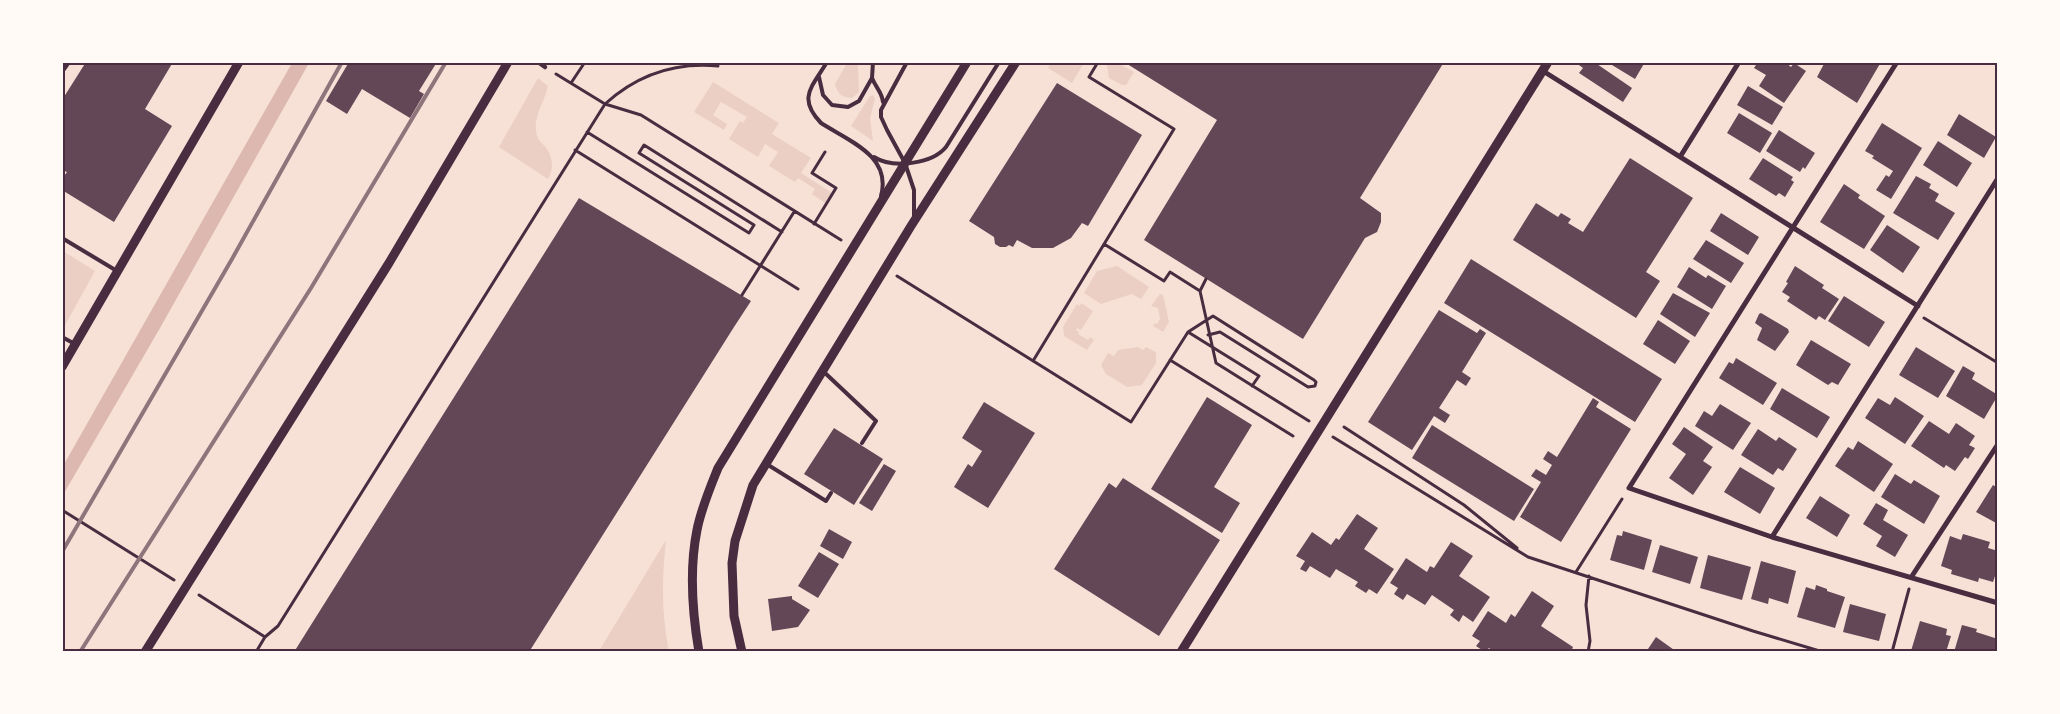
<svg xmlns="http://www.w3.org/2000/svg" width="2060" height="714" viewBox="0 0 2060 714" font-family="'Nunito Sans',sans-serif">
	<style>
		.green { fill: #ebcfc5 }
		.water { fill: #dcb8b0 }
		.building { fill: #644757 }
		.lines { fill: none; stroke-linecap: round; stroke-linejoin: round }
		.path { stroke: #4a2c40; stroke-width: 3 }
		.service { stroke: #4a2c40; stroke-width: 4 }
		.pedestrian { stroke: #4a2c40; stroke-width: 4.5 }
		.minor { stroke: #4a2c40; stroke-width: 5 }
		.tertiary { stroke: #4a2c40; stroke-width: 9 }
		.rail { stroke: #8f747c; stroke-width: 4 }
		.neatline { fill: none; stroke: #4a2c40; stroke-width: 2 }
	</style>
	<rect width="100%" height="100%" fill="#f7e1d7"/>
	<path class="green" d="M847,63h11l1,29 -7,6c-10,0 -15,-5 -17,-14z
		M1051,63v-1l33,1 -12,20 -24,-15z
		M1108,63h10l16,9 -8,13h-4l-13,-7 -2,-13z
		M538,78l10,8c-3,16 -19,36 -9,54 2,3 6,6 8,9 6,9 7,21 1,30l-49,-32z
		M713,82l66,41 -7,11 39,24 -10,15 31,20 -7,10 -13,-9 3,-5 -17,-11 -3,4 -26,-16 9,-14 -13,-8 -7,13 -29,-18 11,-18 3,2 4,-6 -26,-15 -8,13 14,9 -3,6 -30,-18z
		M873,95l2,4 -5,19 3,23 -22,-15 19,-30z
		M63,251l32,20 -32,58z
		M1117,266l32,21 -8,12 -9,-5 -31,10 -17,-11 13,-22z
		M1160,294l3,1 6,27 -6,10 -10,-6 2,-3 2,1 3,-5 -2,-11 -7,-2z
		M1081,303l12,8 -12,19 -4,-2 -1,2 3,2 -1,2 10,6 2,-3 4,3 -7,10 -23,-14 -1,-9 14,-23 3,2z
		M1138,347l5,3 3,-3 10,5v11l-14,22 -15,2 -21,-13 -5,-9 7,-12 6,3 4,-6z
		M666,540c-4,37 -5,74 3,111h-70z"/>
	<path class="water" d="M292,63h17l-149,265 -97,167v-29z"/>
	<path class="building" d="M86,62h87l-28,47 27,17 -58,96 -52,-32v-11l5,-7 -5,-2v-70z
		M349,62h88l-18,29 5,3 -14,24 -48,-29 -15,25 -21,-13z
		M1124,62h320l-84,136 21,15v9l-4,10 -12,6 -62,101 -159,-99 73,-120z
		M1581,62h13l38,26 -9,14 -44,-29 4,-5 -4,-3z
		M1607,62h38l-10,17z
		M1758,62h27l6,5 3,-4 12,8 -22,32 -25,-17 7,-11 -12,-7z
		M1825,62h56l-24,41 -40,-26z
		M1057,83l85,52 -54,91 -6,-3 -11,15 -18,10h-21l-15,-8 -4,7 -4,-2 -3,2h-6l-5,-3 -1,-7 -25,-16z
		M1748,86l35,21 -11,18 -35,-20z
		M1739,113l33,20 -12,20 -33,-20z
		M1959,114l37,23 -12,21 -37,-23z
		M1882,123l40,25 -31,51 -15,-9 10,-15 3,2 4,-6 -21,-13 2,-2 -9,-5z
		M1779,130l36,23 -10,16 -2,-2 -3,5 -34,-21z
		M1938,141l34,22 -15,24 -34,-22z
		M1630,158l63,40 -47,74 14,9 -24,37 -123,-78 23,-37 22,14 3,-4 10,6 -3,4 15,9z
		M1763,158l30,19 -2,3 3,2 -9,15 -6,-4 -3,3 -27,-17z
		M1916,176l15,8 -2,4 10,6 -4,7 20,12 -17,27 -45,-27z
		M1844,184l16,11 -2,3 27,18 -21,33 -44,-27z
		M579,198l172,103 -17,26 -205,325h-235z
		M1721,213l38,24 -11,18 -38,-24z
		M1887,225l33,22 -17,26 -33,-23z
		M1706,240l38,23 -13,20 -38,-24z
		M1471,259l191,120 -27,43 -191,-119z
		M1795,266l29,19 -2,3 17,11 -14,21 -6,-4 -3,4 -29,-19 3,-4 -8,-5 6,-9 -2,-1z
		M1689,267l17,11 2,-3 18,11 -14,23 -35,-22z
		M1673,293l37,20 -15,24 -35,-23z
		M1844,296l41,26 -16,25 -41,-26z
		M1439,310l38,23 3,-4 6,4 -24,39 9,6 -5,8 -9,-6 -18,28 11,7 -5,8 -11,-7 -22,34 -44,-28z
		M1761,313l27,16 1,3 -14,19 -18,-11 5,-12 -7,-5 4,-9z
		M1658,320l32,21 -15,23 -32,-20z
		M1811,340l40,24 -13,21 -6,-3 -4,3 -32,-20z
		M1916,347l39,24 -17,27 -39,-23z
		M1736,358l41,25 -14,22 -44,-27 10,-16 4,2z
		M1963,366l12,7 -3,6 26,16 -14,24 -38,-23z
		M1782,388l48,29 -13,21 -47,-29z
		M1207,397l45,28 -38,62 26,16 -18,30 -71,-44z
		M1895,397l29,19 -19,28 -40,-26 13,-20 12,7z
		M1593,398l6,4 -3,5 35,22 -70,113 -41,-25 21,-35 -10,-6 5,-7 10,6 6,-10 -9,-6 5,-8 9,6z
		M984,402l51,31 -47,75 -34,-21 14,-23 4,3 10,-16 -20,-13z
		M1720,404l31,19 -18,27 -38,-24 9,-15 8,5z
		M1929,421l20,13 7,-11 19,13 -6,9 6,3 -7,11 -3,-2 -10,14 -9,-6 -2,3 -33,-22z
		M1432,425l102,64 -20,32 -102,-63z
		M1684,427l29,20 -10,14 9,6 -19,28 -24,-17 17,-24 -14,-10z
		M834,428l49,31 -29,46 -50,-31z
		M1758,429l18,12 3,-4 18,12 -14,22 -5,-3 -5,7 -32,-20z
		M1858,441l35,23 -19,28 -39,-26 13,-19 5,3z
		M884,464l12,7 -24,40 -13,-8z
		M1740,467l35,21 -15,26 -36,-22z
		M1895,474l16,10 3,-4 26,16 -16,28 -43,-27z
		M1123,478l97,62 -61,96 -105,-67 55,-86 7,5z
		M1993,485l5,3v36l-22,-12z
		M1820,496l30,19 -13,22 -31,-19z
		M1876,503l12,7 -5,10 25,15 -13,22 -19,-11 6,-10 -19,-12z
		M1357,514l21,14 -14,21 30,20 -17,25 -8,-5 -3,4 -11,-7 3,-4 -22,-13 -6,9 -20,-12 -4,6 -6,-3 5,-8 -9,-5 16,-24 19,13 5,-7 3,2z
		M829,529l23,13 -9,17 -23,-13z
		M1623,531l29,9 -8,30 -34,-10 7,-25 5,1z
		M1963,534l27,8 -2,6 10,3v16l-5,15 -14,-4 -1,4 -27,-8 1,-4 -11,-4 9,-30 11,4z
		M1451,542l22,14 -14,20 31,21 -17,25 -10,-7 -4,7 -9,-7 4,-5 -22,-15 -7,10 -18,-11 -4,6 -9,-6 4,-6 -8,-5 16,-25 21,14 3,-6 4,2z
		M1660,545l38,12 -8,27 -38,-12z
		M819,552l20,12 -21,34 -20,-12z
		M1708,555l43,12 -9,33 -42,-12z
		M1761,561l35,10 -8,33 -19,-6 -1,6 -17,-5z
		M1816,585l11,4v2l18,6 -10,31 -38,-11 9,-30 9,3z
		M1532,591l22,15 -13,20 32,21 -2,5h-53l-4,-3 -2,3h-18l-5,-4 -4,4 -9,-6 4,-5 -8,-5 16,-25 18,12 5,-9 4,3z
		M792,596v3l18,11 -12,17 -26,4 -4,-32z
		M1850,604l36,10 -7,27 -36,-9z
		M1920,621l27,8 -1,6 5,1 -5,16 -35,-1z
		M1962,625l15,4 -1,3 22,7 -1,13h-43z
		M1656,637l21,15h-31z"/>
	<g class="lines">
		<path class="path" d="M556,74l49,30 36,11 200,125
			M571,83l14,-21
			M587,132l162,101 5,-8 -115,-72 5,-8 138,87
			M575,150l223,139
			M814,224l22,-36 -24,-15 13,-21
			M1104,244l60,37 6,-9 30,19 16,72 93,58
			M897,276l234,146 57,-90 25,-16 101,64 2,2 -1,4 -7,1 -88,-55 -12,3
			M1200,291l6,-12
			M742,295l52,-83
			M1924,318l74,45
			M1188,332l71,44 -7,10
			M1170,360l123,76
			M1033,361l141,-232 -85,-52 9,-15
			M1344,427l120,78 53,43
			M1333,437l195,120 225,74 70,21
			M62,510l112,70
			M1576,572l46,-73
			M199,595l66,42
			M256,652l9,-15 13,-11 327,-522c32,-29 71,-42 113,-38
			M1588,652l2,-11 -4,-36 3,-29
			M1892,652l17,-63"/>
		<path class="service" d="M827,62c-15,25 -30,36 -6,61 28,18 71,33 60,73
			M907,62l-26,48v7l6,13 18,33 9,27v26
			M62,72l7,-10
			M819,77l4,18 9,10 16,2 11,-6 13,-23 1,-16
			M872,78c4,10 10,14 11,24
			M874,157c19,12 58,7 72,-10l53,-85
			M62,238l55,33
			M62,337l13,7
			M824,372l52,49 -14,22
			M765,463l61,38 5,-8"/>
		<path class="pedestrian" d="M538,62l7,5"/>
		<path class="minor" d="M1897,62l-268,426 143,49 226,66
			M1543,71l375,235
			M1680,157l59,-95
			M1772,537l226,-359
			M1912,576l86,-132"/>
		<path class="tertiary" d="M62,367l177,-305
			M145,652l244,-389 119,-201
			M699,652c-7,-41 -10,-82 -2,-122 4,-21 13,-42 21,-62l249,-406
			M742,652l-8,-36 -2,-53 3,-22 18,-56 158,-259 105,-164
			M1181,652l367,-590"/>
		<path class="rail" d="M62,552l170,-293 110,-197
			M80,652l231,-364 135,-226"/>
	</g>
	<rect width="2060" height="714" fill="none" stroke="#fffaf5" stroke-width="128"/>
	<rect x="64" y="64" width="1932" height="586" class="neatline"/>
</svg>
